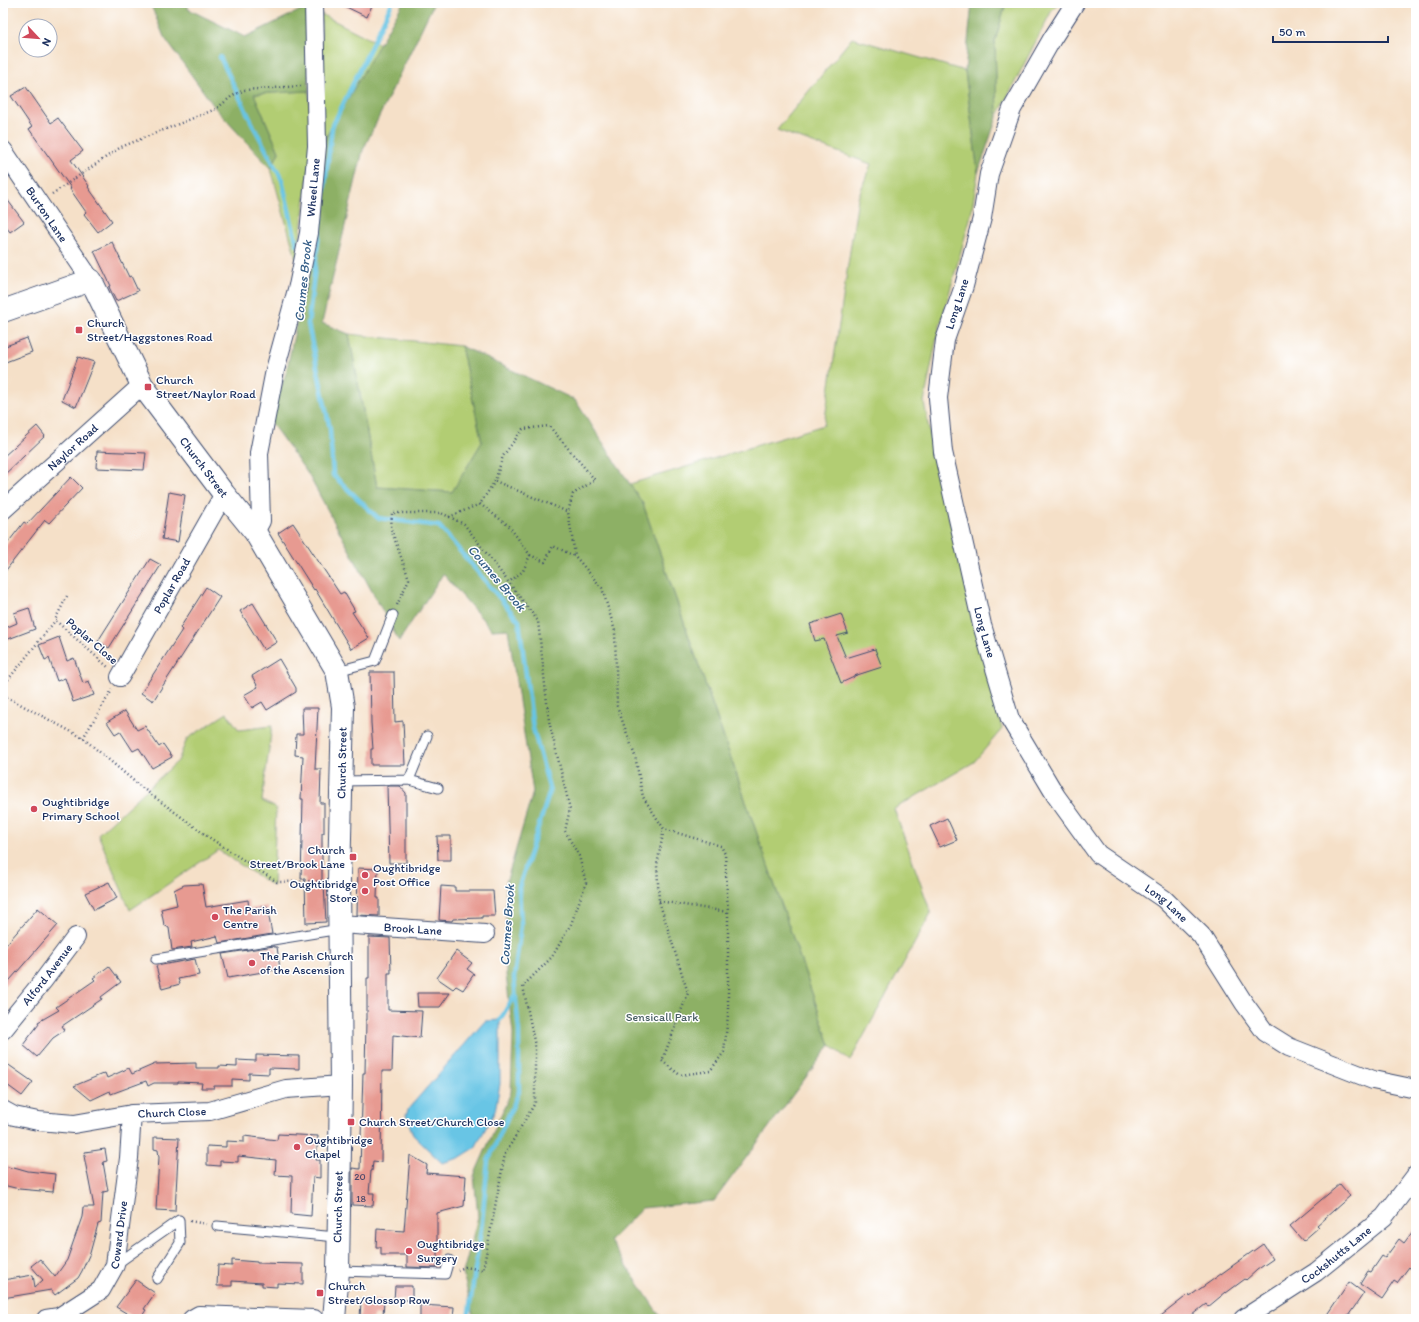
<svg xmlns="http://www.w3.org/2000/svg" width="1419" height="1322" viewBox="0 0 1419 1322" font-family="Itim,sans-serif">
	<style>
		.green { fill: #b2cd73; stroke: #667e68 }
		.forest { fill: #8db065; stroke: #547062 }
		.water { fill: #67c5e5; stroke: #417aa2 }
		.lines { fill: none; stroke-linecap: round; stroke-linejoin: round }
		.stream { stroke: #67c5e5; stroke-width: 4.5 }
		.building { fill: #e79a91 }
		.lane-casing { stroke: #3c4a6e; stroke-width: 11 }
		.street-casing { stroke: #3c4a6e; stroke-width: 20 }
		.secondary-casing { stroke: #3c4a6e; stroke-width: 24 }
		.path { stroke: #3c4a6e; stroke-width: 2.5; stroke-dasharray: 1 3; stroke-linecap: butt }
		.lane { stroke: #fff; stroke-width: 9 }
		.street { stroke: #fff; stroke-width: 18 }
		.secondary { stroke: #fff; stroke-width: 22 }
		.poi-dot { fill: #d1495b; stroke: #fff; stroke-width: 1.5 }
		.labels { text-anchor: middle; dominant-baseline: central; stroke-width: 3; stroke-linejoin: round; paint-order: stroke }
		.number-label { font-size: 10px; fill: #4e4a6b }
		.street-label { font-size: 12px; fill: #1b2f5e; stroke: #fff }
		.poi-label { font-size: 12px; fill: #1b2f5e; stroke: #fff; text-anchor: start }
		.park-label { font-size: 12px; fill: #485e64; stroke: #fff }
		.water-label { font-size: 13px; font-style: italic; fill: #325c86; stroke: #fff }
	</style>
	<rect width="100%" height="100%" fill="#fff"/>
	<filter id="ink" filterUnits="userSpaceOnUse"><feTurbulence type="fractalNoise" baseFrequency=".025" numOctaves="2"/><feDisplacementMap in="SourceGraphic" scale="8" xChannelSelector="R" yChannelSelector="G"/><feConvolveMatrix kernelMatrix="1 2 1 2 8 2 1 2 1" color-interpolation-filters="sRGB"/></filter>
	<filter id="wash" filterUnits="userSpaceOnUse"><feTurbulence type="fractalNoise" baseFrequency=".012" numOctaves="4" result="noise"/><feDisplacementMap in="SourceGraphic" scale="16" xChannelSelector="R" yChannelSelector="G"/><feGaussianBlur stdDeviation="0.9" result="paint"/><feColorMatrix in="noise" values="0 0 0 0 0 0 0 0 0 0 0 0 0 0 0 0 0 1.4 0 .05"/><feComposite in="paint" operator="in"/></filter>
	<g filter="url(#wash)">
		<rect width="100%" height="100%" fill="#f5e0c8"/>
		<path class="green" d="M1006,3h52l-6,7 -55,107 -2,-76z
			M321,14l59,30 -58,100z
			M852,38l113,33 13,102 -7,42 -34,122 -13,65 11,60 67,267 -28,33 -80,47 37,104 -81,148 -20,-16 -187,-541 -13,-20 194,-59 34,-227 13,-34 -94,-34z
			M309,91l2,61 -14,110 -26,-93 8,-17 -25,-58z
			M349,334l112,12 21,96 -30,50 -75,-5z
			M227,713l12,17 33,-4 -10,75 14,7 -3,78 -55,-36 -88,60 -32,-76 80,-73 9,-22z"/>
		<path class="forest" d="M150,3h38v6l57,28 62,-30 2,84 -55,3 25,58 -8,17 -55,-60 -52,-72z
			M403,3h31l-71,147 -41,173 27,11 28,153 75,5 30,-50 -21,-96 114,54 68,104 187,541 -116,156 -72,7 -32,33 52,78h-188l-11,-46 15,-56 -4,-41 37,-84 2,-59 -7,-58v-92l27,-91 -25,-163 -16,1 -49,-56 -44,67 -91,-167 -39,-54 17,-47 29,-138 7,-91z
			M972,3h34l-11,38 2,76 -19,56 -13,-102z"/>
		<path class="water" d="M500,1020v64l-5,27 -20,37 -16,10 -17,5 -29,-28 -7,-20 3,-7 76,-87z"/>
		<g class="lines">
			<path class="stream" d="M392,3l-60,124 -24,197 22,105 3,46 45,43 61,8 80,95 14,107 17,63 -31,96 2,38 -7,53 5,53v61l-31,69 -6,61 -14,97
				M220,57l34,70 28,53 15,65
				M500,1020l15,-26"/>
		</g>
		<g id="blocks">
			<path class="building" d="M338,3h35l-6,14z
				M26,87l25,36 7,-5 25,33 -12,9 18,26 -1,1 24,34 -14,11 -14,-18 2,-2 -16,-23 1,-1 -42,-59 3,-2 -21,-31z
				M3,194l21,28 -14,10 -7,-9z
				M112,242l17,35 2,-1 7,15 -22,10 -7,-14 2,-1 -17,-35z
				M27,338l5,14 -29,11v-16z
				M78,357l16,5 -18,45 -14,-7z
				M37,426l8,10 -42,40v-19z
				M97,451l49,2 -2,17 -48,-2z
				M71,477l11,11 -33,35 -4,-3 -42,54v-25l21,-27 3,2z
				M169,492l16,3 -7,47 -16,-3z
				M293,523l47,71 4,-2 11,19 -3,1 17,26 -18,11 -36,-60 -1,1 -36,-57z
				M150,559l11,6 -52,83 -11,-7z
				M206,587l14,10 -67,104 -12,-8 41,-63 -2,-2z
				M253,603l24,39 -13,8 -24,-39z
				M29,608l6,21 -32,12v-12l14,-6 -3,-10z
				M841,614l7,19 -11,3 9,22 29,-9 7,18 -28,9v1l-13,6 -17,-44 -9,2 -5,-17z
				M59,637l8,24 7,-3 9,25 6,-2 5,14 -21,7 -8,-24 -8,3 -8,-23 -4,2 -6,-15z
				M279,659l17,29v4l-29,18 -5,-8 -10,6 -8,-13 14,-8 -6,-11z
				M370,672h24l1,50 8,-1 2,44h-34v-16h2l-2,-26z
				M302,708h16l-3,61h6l-1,34h4v30h-2v50h2l2,39 -20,1 -1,-44h-4l2,-80h-2l2,-43 -8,-1 1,-21h7z
				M125,711l12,19 8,-4 14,21 4,-3 9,13 -20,11 -13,-20 -6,3 -13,-20 -5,3 -8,-12z
				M387,786h13l6,7v70h-17z
				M947,818l10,22 -17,7 -10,-21z
				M437,836h14v24h-13z
				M358,868l20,1 -1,29h2v18l-22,-1z
				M109,882l8,16 -23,12 -9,-17z
				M202,884l4,23 42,-7 1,9 18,-3 5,28 -53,9 -2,-7 -26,6 1,5 -20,3 -3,-22 -5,-3 -3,-16 16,-4 -3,-15 10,-5z
				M441,886l14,1v4h38l2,25h-13v2l-29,1 -1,2 -13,-1z
				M38,908l20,17 -55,63v-40z
				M369,937l21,1 1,35h-3v37l34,1 -2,27 -27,-3 -1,36h-10l-1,91 -8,-1 -1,10h-1l-2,22h5l-1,13 -21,-1v-37l8,1 3,-96h2l1,-53h1v-42h2z
				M274,946v1h3l3,22 -52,9 -6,-24z
				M456,951l16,12 -5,6 7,5 -11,16 -7,-4 -3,3 -16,-11z
				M195,959l4,16 -21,4 2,5 -18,5 -6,-23z
				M109,966l12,16 -20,15 1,2 -40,27 3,4 -12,8 -16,19 -14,-12 16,-21 -1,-2 21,-12 -3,-3 39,-27 -2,-2z
				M417,993h33l-10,14h-22z
				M256,1055l43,1v13l-30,-1v6l-20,-1v7l-17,-1v7h-18v2h-13l1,-5 -24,-1v1h-24l-6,3 -2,-5 -35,13 -1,-3 -19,9 -17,-14 31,-13 2,5 22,-10 3,6 23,-10 41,-1v5h23v-2l18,1v-7l19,1z
				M3,1061l30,21 -11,14 -19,-14z
				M278,1134l40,2 -2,24h4v18l-7,-1 -2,39 -20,-2 1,-38 -17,-1 1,-15 -38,-4v6l-18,-1v5l-13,-1v-19l19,1v-6l18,1v-6l33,4z
				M154,1137l25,1 -4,73 -19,-1 3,-53 -1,-7 -4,-1z
				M105,1149l2,12 -4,1 5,29 -5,1 -2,31 -3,1 -8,29 -8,18 -4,7 -23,17 -4,-5 -48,8v-18l30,-5 2,12 8,-7 -12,-14 9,-7 15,18 12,-17 15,-43 1,-10h11l-10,-51h2l-1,-4z
				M410,1155l17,10 -1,8 40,3 -2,30 -27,7v55l-30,-1v-12h-26v-8h-5l1,-18 27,2z
				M3,1165l11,4v-2l14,4 27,3 -2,18 -34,-3 -16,-4z
				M1340,1184l10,12 -33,29 2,2 -16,14 -13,-15z
				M1416,1227v35l-5,7 -2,-2 -12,16 -3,-2 -12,18 -22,-15 8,-13 3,1 11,-16 3,2 14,-19 5,4z
				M1263,1244l10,15 -16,11 -11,10 -1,-1 -19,14v-1l-18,15 -2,-3 -19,15h-30l32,-25 1,2z
				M232,1260l25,2v1l46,1v20l-26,-1v4l-15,-1v-3l-30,-2v5h-15l1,-21 14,1z
				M136,1280l19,13 -11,16 2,1 -6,9h-4l-20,-12z
				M1349,1282l15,11 -18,26h-22z
				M395,1286h17v14h-18z
				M361,1299l23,1 -1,16 -10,-1v4h-13z
				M420,1305l34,2 -1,12h-33z"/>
		</g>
	</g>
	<g filter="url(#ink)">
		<use href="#blocks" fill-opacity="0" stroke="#3c4a6e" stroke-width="1"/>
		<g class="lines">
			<defs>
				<path id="lane" d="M337,671l38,-10 18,-46
					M409,780l29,8
					M341,781l68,-1 18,-44
					M156,959l184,-30
					M217,1226l120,11
					M115,1265l64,-45
					M338,1271l107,3 4,-14
					M157,1279l23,-36 -1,-23"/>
				<g id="street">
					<path id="s1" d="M1075,3l-23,36 -40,70 -23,65 -7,44 -18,68 -19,54 -7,58 5,54 39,173 28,94 46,77 42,58 66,45 37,36 43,68 21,29 24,15 84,33 43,9"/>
					<path id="s2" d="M3,150l88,130"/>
					<path id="s3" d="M3,510l139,-125"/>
					<path id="s4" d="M255,532l6,-11 -2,-68 16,-83 23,-84 11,-53 8,-87 -3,-143"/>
					<path id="s5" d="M120,677l104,-183"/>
					<path id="s6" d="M340,924l145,10"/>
					<path id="s7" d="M3,1030l40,-49 33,-44"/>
					<path id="s8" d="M3,1110l11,6 24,5 36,3 58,-10 78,-3 76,-22 55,-4"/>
					<path id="s9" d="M46,1319l13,-2 42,-27 14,-25 14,-107 3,-44"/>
					<path d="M192,1319l7,-4 115,4"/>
					<path id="s10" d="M1243,1319l73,-47 68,-55 32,-42"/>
				</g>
				<g id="secondary">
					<path id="s11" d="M3,311l88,-31 51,105 82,109 31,38 82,139 6,36 -4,174 2,204 -3,186 -4,48"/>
				</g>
			</defs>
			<use href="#lane" class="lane-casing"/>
			<use href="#street" class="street-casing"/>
			<use href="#secondary" class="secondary-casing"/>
			<path class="path" d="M52,194l69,-47 95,-38 15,-12 13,-7 57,-4
				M495,481l73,31
				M480,504l29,22 21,29 -7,16 -14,11
				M449,517l31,-13 15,-23 8,-25 20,-27 26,-3 46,54 -22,14 -5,18 7,43
				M530,555l15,7 8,-16 22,10 27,32 13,43 2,75 18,50 8,41 21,32 57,17 4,8 3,58v103l-4,37 -14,19 -30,4 -18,-14 26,-68 -29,-92 -2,-36 7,-36
				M67,596l-12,24 53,47
				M397,605l12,-26 -18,-50 1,-16h49l23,11 74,97 11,100 21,88 -5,22 14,25 7,27 -15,41 -19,33 -29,29 12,60v57l-30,51 -22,116 -18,-3 -7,3
				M3,686l52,-65
				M3,695l80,43 58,49 66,49 70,46 45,-1
				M83,738l29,-48
				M659,901l69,11
				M190,1221l16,3"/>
			<use href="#lane" class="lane"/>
			<use href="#street" class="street"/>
			<use href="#secondary" class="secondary"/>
		</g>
	</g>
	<g class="poi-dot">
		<rect x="75" y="326" width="8" height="8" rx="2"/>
		<rect x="144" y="383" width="8" height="8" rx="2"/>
		<circle cx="34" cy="809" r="4"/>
		<rect x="349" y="853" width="8" height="8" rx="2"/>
		<circle cx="365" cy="875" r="4"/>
		<circle cx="365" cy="891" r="4"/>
		<circle cx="215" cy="917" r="4"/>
		<circle cx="252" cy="963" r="4"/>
		<rect x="347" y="1118" width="8" height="8" rx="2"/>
		<circle cx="297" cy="1147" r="4"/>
		<circle cx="409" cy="1251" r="4"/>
		<rect x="316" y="1289" width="8" height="8" rx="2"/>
	</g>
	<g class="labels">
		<g class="number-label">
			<text x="360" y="1176">20</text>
			<text x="361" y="1198">18</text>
		</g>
		<g class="street-label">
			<text stroke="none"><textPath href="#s4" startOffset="352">Wheel Lane</textPath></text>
			<text stroke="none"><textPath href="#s2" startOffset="78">Burton Lane</textPath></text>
			<text transform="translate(957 304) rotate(-72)">Long Lane</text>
			<text stroke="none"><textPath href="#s3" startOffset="94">Naylor Road</textPath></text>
			<text stroke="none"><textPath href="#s11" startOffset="313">Church Street</textPath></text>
			<text stroke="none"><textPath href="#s5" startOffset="105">Poplar Road</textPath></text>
			<text stroke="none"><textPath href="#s1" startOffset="662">Long Lane</textPath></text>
			<text transform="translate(92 641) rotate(41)">Poplar Close</text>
			<text transform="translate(342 763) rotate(-89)">Church Street</text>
			<text stroke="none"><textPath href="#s1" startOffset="998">Long Lane</textPath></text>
			<text stroke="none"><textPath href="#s6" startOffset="73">Brook Lane</textPath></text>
			<text stroke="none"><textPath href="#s7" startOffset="71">Alford Avenue</textPath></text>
			<text stroke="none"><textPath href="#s8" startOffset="172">Church Close</textPath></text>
			<text transform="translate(338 1207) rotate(-89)">Church Street</text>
			<text stroke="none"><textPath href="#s9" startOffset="122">Coward Drive</textPath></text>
			<text stroke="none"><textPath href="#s10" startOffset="113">Cockshutts Lane</textPath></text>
		</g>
		<g class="poi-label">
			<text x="87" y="323">Church<tspan x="87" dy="14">Street/Haggstones Road</tspan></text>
			<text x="156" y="380">Church<tspan x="156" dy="14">Street/Naylor Road</tspan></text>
			<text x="42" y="802">Oughtibridge<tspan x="42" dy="14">Primary School</tspan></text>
			<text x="345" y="850" text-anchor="end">Church<tspan x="345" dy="14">Street/Brook Lane</tspan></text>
			<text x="373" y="868">Oughtibridge<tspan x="373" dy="14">Post Office</tspan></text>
			<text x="357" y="884" text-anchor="end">Oughtibridge<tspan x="357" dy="14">Store</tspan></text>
			<text x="223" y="910">The Parish<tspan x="223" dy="14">Centre</tspan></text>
			<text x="260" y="956">The Parish Church<tspan x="260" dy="14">of the Ascension</tspan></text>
			<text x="359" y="1122">Church Street/Church Close</text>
			<text x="305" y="1140">Oughtibridge<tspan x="305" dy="14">Chapel</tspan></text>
			<text x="417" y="1244">Oughtibridge<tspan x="417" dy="14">Surgery</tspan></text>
			<text x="328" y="1286">Church<tspan x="328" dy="14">Street/Glossop Row</tspan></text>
		</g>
		<g class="park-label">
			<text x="662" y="1017">Sensicall Park</text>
		</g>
		<g class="water-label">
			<text transform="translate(303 281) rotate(-84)">Coumes Brook</text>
			<text transform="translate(497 578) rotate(50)">Coumes Brook</text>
			<text transform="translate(507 925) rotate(-86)">Coumes Brook</text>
		</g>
	</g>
	<rect width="1419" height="1322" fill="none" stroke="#fff" stroke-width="16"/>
	<g transform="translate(38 38) rotate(116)"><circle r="19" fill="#ffffff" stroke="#a4acbf"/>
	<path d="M0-3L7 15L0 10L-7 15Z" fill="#d1495b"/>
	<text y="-6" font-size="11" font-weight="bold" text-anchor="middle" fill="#1b2f5e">N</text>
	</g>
	<path d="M1273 36v6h115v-6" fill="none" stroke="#1b2f5e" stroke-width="2"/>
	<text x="1279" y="36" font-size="12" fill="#1b2f5e" stroke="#ffffff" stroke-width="3" paint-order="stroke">50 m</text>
</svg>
